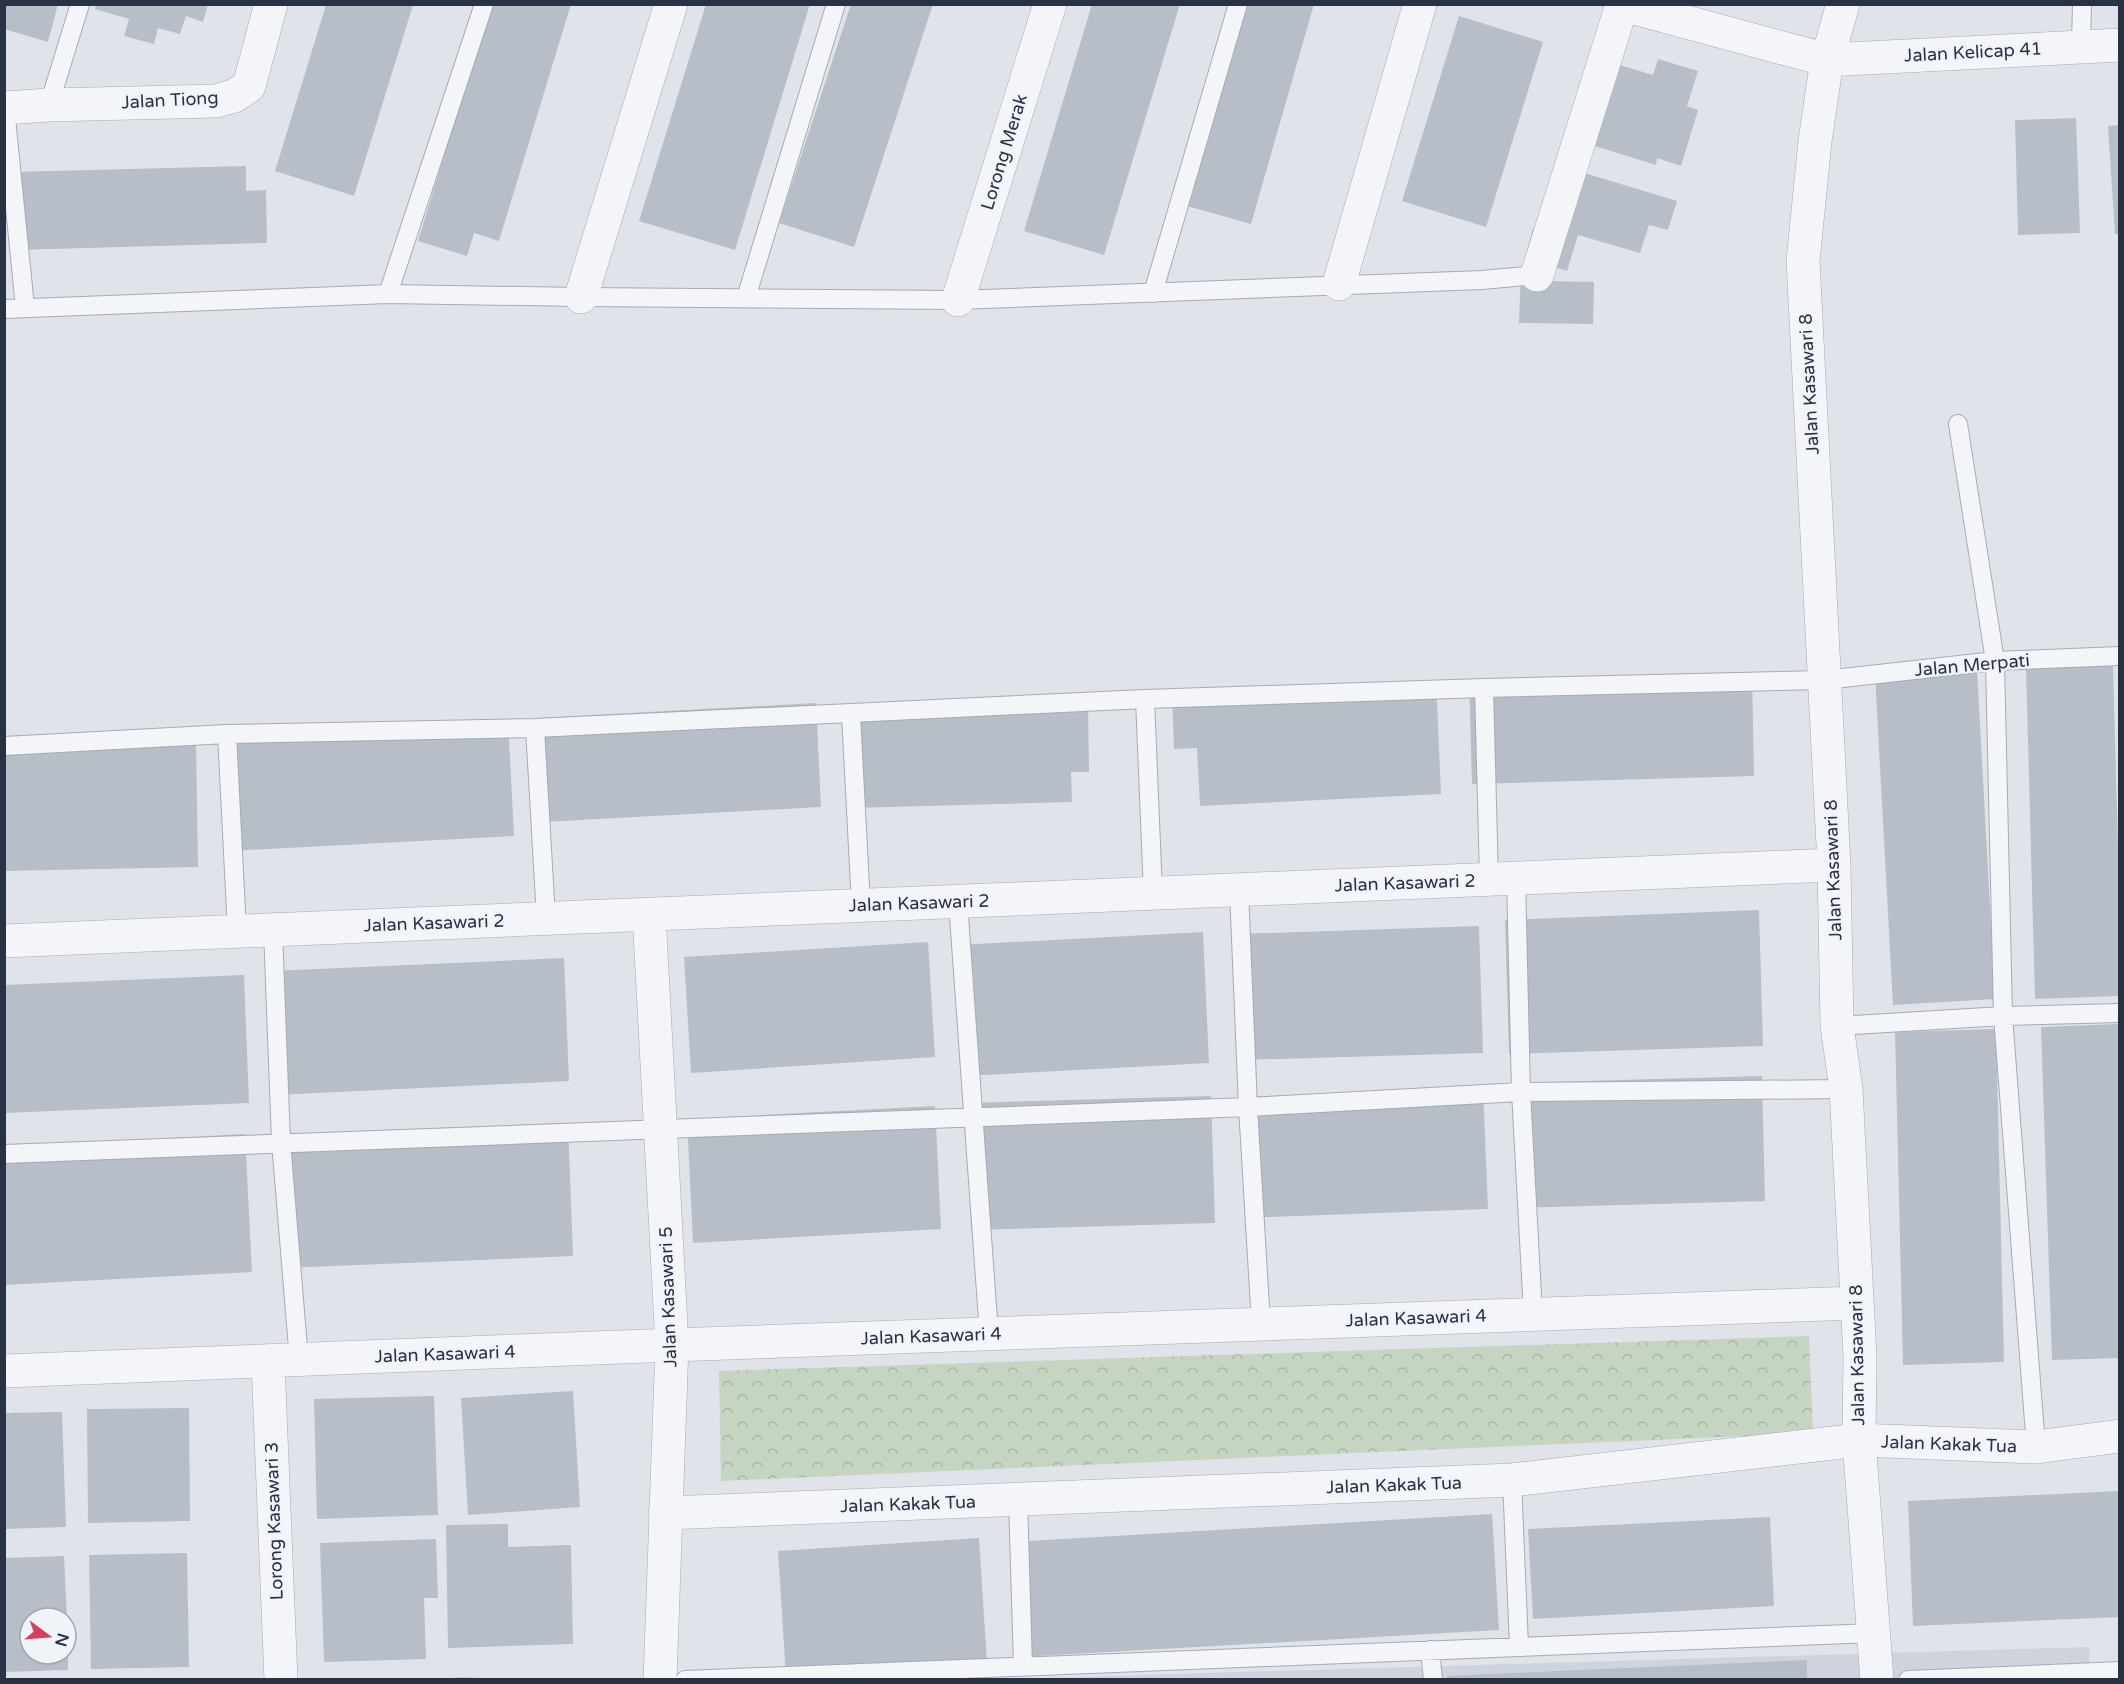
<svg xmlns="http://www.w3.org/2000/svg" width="2124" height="1684" viewBox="0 0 2124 1684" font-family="'Varela Round',sans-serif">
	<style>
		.built { fill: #ced3dc }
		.park { fill: url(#park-crowns) }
		.building { fill: #b7bec8 }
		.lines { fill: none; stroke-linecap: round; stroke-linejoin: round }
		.service-casing { stroke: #a5abb5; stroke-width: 20 }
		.minor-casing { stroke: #a5abb5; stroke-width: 34 }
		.service { stroke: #f3f5f8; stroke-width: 18 }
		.minor { stroke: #f3f5f8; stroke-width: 33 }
		.labels { text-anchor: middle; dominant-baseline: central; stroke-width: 4.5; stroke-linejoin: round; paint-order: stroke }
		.street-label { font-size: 18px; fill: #283243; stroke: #f0f3f7 }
	</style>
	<defs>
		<pattern id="park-crowns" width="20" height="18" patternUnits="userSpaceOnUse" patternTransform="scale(1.5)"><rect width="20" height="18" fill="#c6d5c1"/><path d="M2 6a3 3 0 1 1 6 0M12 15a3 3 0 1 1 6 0" fill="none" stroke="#aab7a7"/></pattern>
	</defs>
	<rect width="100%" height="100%" fill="#e0e4ea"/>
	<path class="built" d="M2089,1647l2,32 -1120,1z"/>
	<path class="park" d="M1809,1336l4,97 -1092,48 -2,-110z"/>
	<path class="building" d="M4,4h54l-10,38 -44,-13z
		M96,4h112l-5,18 -17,-6 -6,18 -22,-6 -4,16 -30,-8 5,-17 -34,-10z
		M490,4h81l-72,237 -25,-8 -7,23 -49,-15z
		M706,4h104l-75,246 -96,-29z
		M851,4h82l-79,243 -75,-24z
		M1092,4h88l-76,251 -80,-24z
		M1230,4h84l-63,220 -78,-22z
		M326,5h87l-59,191 -79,-25z
		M1459,16l84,26 -57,185 -84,-26z
		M1658,59l40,12 -11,35 11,4 -17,56 -24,-8 -1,7 -77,-24 24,-81 50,15z
		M2076,118l4,115 -62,2 -3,-115z
		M2120,125v109h-5l-7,-108z
		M246,166v25l20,-1 1,53 -253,7 -2,-78z
		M1568,168l109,33 -9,29 -19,-5 -9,28 -62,-18 -11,36 -42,-13 8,-30 15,5z
		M1521,269l24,12 49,1 -1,42 -74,-1z
		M2113,665l6,221 1,110 -85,3 -9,-331z
		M1977,670l18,329 -102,6 -18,-330z
		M1752,672l2,104 -282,8 -3,-105z
		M1436,680l5,114 -241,12 -3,-58 -23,1 -2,-56z
		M1088,702l1,70h-18l1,30 -219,6 -2,-99z
		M816,703l5,104 -278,15 -5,-104z
		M508,720l6,116 -286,15 -5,-116z
		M196,740l2,127 -194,4v-126z
		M1759,910l4,136 -254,8 -4,-134z
		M1479,926l4,127 -243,7 -4,-126z
		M1203,932l6,131 -245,13 -6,-131z
		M928,942l7,115 -244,16 -7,-116z
		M564,958l5,123 -293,14 -4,-124z
		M244,975l5,128 -245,10v-128z
		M2120,1024v334l-68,2 -11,-333z
		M1996,1029l8,333 -101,3 -8,-333z
		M1762,1076l3,125 -246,7 -3,-125z
		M1483,1088l5,121 -243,9 -5,-121z
		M1211,1096l4,127 -244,7 -3,-127z
		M935,1106l6,123 -248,14 -6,-124z
		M568,1123l5,133 -288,12 -4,-134z
		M245,1134l7,138 -248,13v-138z
		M573,1391l7,116 -112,8 -7,-117z
		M434,1396l4,119 -121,4 -3,-120z
		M189,1408l1,113 -102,2 -1,-114z
		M62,1412l4,115 -62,2v-116z
		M2120,1491v126l-207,9 -5,-125z
		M1492,1514l7,116 -480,27 -7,-115z
		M1770,1517l4,89 -241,13 -5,-90z
		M508,1524v23l63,-2 2,99 -125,4 -2,-123z
		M979,1538l8,125 -201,13 -8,-125z
		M436,1539l2,59h-14l2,61 -102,3 -4,-119z
		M187,1553l2,114 -98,2 -2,-114z
		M64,1556l3,62h-37v36h38v16l-64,2v-114z
		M1807,1660v20h-360v-4z
		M455,1677l26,1v2h-26z"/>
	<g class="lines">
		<defs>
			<path id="service" d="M2081,46l1,-42
				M49,105l31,-101
				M5,108l20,199
				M1153,293l85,-289
				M388,294l96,-290
				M746,298l90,-294
				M4,309l384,-15 193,3 377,3 524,-20 55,-5
				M1958,424l37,237 8,355 33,431
				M1484,688l5,191
				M1145,699l8,194
				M851,715l10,190
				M535,728l11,190
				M227,734l10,197
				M4,746l223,-12 308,-6 610,-29 339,-11 341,-8 170,-19 125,-5
				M1516,878l5,214 12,222
				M1239,890l9,217 13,217
				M958,902l31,432
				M273,930l8,212 18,218
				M1837,1026l166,-10 117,-3
				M4,1154l1244,-47 273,-15 325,-3
				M1512,1480l7,166
				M1018,1500l5,166
				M1430,1650l3,30
				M685,1680l1189,-47
				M1908,1680l212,-9"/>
			<path id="minor" d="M1620,4l207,56 293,-15
				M1843,4l-16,56 -12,81 -12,120 31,604 3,161 9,63 14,267 -1,84 18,240
				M4,108l45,-3 167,-4 18,-5 15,-10 22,-82
				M1537,275l85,-270
				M1339,284l81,-280
				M581,297l90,-293
				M958,300l92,-296
				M649,914l23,431 -12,335
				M4,941l1830,-76
				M268,1362l13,318
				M4,1371l668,-26 1185,-42
				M665,1513l847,-33 347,-40 177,7 84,-11"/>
		</defs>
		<use href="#service" class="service-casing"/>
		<use href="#minor" class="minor-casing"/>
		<use href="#service" class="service"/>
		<use href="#minor" class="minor"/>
	</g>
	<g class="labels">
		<g class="street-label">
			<text transform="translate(1973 52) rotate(-3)">Jalan Kelicap 41</text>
			<text transform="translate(170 100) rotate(-3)">Jalan Tiong</text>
			<text transform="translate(1004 152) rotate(-73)">Lorong Merak</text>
			<text transform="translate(1809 384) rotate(-93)">Jalan Kasawari 8</text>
			<text transform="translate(1972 665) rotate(-5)">Jalan Merpati</text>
			<text transform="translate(1833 870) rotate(-92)">Jalan Kasawari 8</text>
			<text transform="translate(1405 883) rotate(-2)">Jalan Kasawari 2</text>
			<text transform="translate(919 903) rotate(-2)">Jalan Kasawari 2</text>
			<text transform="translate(434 923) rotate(-2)">Jalan Kasawari 2</text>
			<text transform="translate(668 1297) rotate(-92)">Jalan Kasawari 5</text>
			<text transform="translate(1416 1318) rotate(-2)">Jalan Kasawari 4</text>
			<text transform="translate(931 1336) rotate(-2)">Jalan Kasawari 4</text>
			<text transform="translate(445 1354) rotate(-2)">Jalan Kasawari 4</text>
			<text transform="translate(1857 1355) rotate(-91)">Jalan Kasawari 8</text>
			<text transform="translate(1949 1444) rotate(2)">Jalan Kakak Tua</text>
			<text transform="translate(1394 1485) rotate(-2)">Jalan Kakak Tua</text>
			<text transform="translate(908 1504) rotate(-2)">Jalan Kakak Tua</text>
			<text transform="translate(274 1521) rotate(-92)">Lorong Kasawari 3</text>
		</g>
	</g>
	<rect width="2124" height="1684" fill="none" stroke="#283243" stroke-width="12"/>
	<g transform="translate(48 1636) rotate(106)"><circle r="28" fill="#f0f3f7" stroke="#a0a6af" stroke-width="1.5"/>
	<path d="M0-4.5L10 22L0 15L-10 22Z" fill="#d73e58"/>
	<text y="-9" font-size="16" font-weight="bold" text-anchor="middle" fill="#283243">N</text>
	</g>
</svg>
